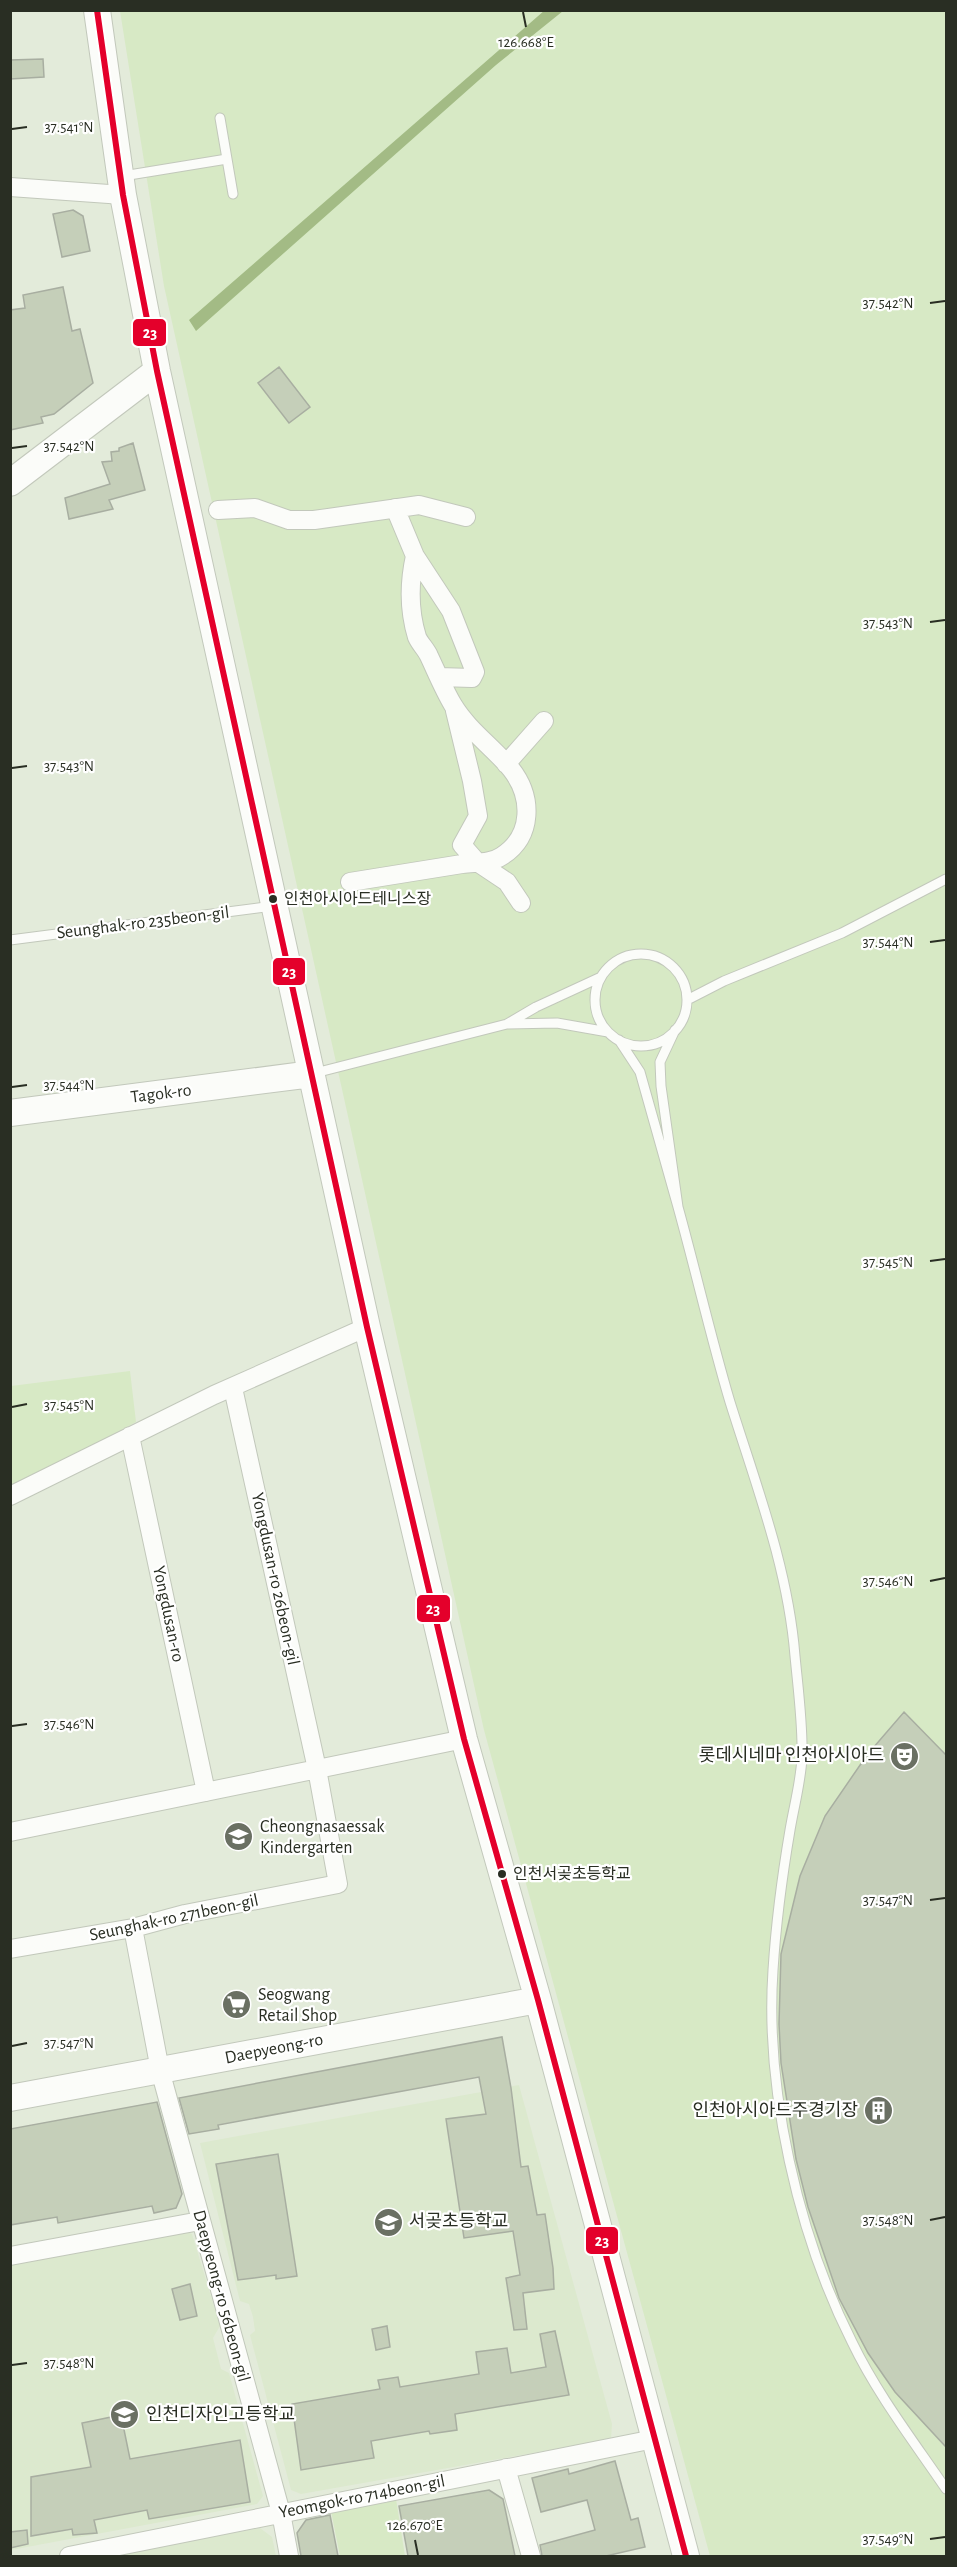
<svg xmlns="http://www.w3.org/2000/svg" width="957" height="2567" viewBox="0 0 957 2567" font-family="'Alegreya Sans','Noto Sans KR',sans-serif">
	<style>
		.built { fill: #dce9ce }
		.green { fill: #d7e9c5 }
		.water { fill: #a3bb85 }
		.building { fill: #c5cfb9; stroke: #a8aea1; stroke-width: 1.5 }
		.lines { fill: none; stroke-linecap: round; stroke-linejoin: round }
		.lane-casing { stroke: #c2c8bb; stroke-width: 11 }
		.street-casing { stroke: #c2c8bb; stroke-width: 20 }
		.secondary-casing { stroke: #c2c8bb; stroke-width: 28 }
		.lane { stroke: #fbfcf9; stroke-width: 9 }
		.street { stroke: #fbfcf9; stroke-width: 18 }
		.secondary { stroke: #fbfcf9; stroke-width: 26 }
		.bus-1-casing { stroke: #fff; stroke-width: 10 }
		.bus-1 { stroke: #e4002b; stroke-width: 6 }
		.ticks { fill: none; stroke: #292e23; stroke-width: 2 }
		.bus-dot { fill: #292e23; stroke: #fff; stroke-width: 2 }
		.labels { text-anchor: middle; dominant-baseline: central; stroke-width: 4.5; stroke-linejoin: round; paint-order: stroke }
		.bus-label { font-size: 16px; fill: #292e23; stroke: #fff; text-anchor: start }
		.street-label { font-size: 18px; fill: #292e23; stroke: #fff }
		.poi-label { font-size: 18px; fill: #292e23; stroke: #fff; text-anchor: start }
		.ticks-label { font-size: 15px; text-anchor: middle; fill: #292e23; stroke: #fff; stroke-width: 4.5; stroke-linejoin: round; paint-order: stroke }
		.line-badge { stroke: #fff; stroke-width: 2 }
		.badge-label { font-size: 16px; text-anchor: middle; font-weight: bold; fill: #fff }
	</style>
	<rect width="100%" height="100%" fill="#e3ebda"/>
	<path class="built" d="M519,2085l93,339 -1,15 -310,55 -10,-4 -41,-155 5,-4 -2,-14 -4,-13 -9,-3 -40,-158z
		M179,2228l13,6 28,92 -7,12 8,31 8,4 34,123 -6,8 -246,46v-286z
		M260,2528l12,9 4,19h-165z"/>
	<path class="green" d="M120,11h826v2545h-236l-226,-826 -320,-1444z
		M130,1371l6,51 -125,66v-102z
		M396,2499l9,57h-65l-9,-45z"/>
	<path class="water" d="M545,10l18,1 -67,54 -300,266 -7,-11z"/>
	<path class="building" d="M43,59l1,18 -34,2v-19z
		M73,210l10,6 7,35 -28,6 -9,-43z
		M63,287l9,44 8,-2 13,54 -39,31 -13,3 2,6 -33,7v-120l15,-2 -2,-13z
		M279,367l31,40 -21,16 -31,-40z
		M133,443l12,47 -36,10 4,9 -44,10 -4,-21 45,-14 -8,-22 10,-1 -1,-9 8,-1v-3z
		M904,1712l42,43v692l-51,-55 -27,-39 -29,-55 -31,-91 -12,-48 -15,-96 -2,-39 2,-70 19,-78 25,-60 42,-61z
		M502,2037l9,51 10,79 7,-1 9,49 8,-1 8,54 1,21 -31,4 4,36 -13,1 -8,-52 14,-3 -7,-44 -49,7 -18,-119 40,-5 -7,-37 -261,48 1,4 -30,5 -10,-36z
		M157,2102l25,92 -6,14 -22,5 -2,-7 -94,17 -1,-6 -47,8v-96z
		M278,2154l19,122 -21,3v-4l-38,5 -22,-116z
		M190,2284l7,32 -17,4 -8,-31z
		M387,2326l3,21 -14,3 -4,-21z
		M555,2331l14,64 -114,19 2,16 -27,4 -1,-3 -58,10 3,17 -73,12 -9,-66 88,-15 -2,-9 20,-3 2,10 79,-13 -3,-22 31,-4 4,25 35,-6 -6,-33z
		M121,2415l9,44 110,-19 10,62 -101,17 -2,-9 -53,10 3,13 -24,2 -1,-6 -41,7v-59l60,-10 -9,-44z
		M615,2461l16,59 7,-2 7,29 -39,9h-64l-2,-11 55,-15 -8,-30 -46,12 -9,-34 36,-9 1,5z
		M489,2490l14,9 12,57h-107l-9,-50z
		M330,2515l8,41h-37l-4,-23 9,-13z
		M27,2530l1,14 -18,4v-16z"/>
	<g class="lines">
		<defs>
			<path id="lane" d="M220,118l13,76
				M123,176l104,-17
				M10,940l263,-34
				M595 1000a46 46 0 1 1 92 0a46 46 0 1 1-92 0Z
				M601,977l-65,30 -29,17 50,-1 51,9
				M687,1000l37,-19 118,-48 104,-54
				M619,1040l21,32 38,135 -17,-121 -1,-24 15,-32
				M315,1073l192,-49
				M678,1207c18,65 33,131 52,195 26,83 58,166 65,254 3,32 8,69 7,101 -1,24 -8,49 -12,73 -8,47 -14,93 -17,140 -8,120 25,265 79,372 25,52 62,100 94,147"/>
			<path id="street" d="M10,187l113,8
				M395,508l20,48 36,55 24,61 -3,6 -33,-1
				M218,510l37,-2 34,12h25l105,-15 47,12
				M455,711l17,70 6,35 -16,29 15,17 30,20 14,21
				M506,764l38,-43
				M350,882c38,-6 75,-12 112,-18 14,-2 28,0 40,-8 31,-20 31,-59 9,-87 -18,-22 -43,-39 -58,-64 -9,-15 -16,-32 -24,-49 -3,-7 -9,-12 -12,-19 -8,-26 -8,-54 -2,-81
				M130,1436l76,356
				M10,1496l204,-101 153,-68
				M10,1832l454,-93
				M133,1928l27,142 121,443 8,43
				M10,1949l123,-21 52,-14 153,-30 -21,-115 -84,-381
				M10,2256l190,-35
				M506,2468l25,88
				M69,2556l585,-117"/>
			<path id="secondary" d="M97,10l26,185 34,176 210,956 97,412 74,261 148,556
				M10,483l147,-112
				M10,1113l302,-39
				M10,2098l528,-98"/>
		</defs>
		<use href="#lane" class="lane-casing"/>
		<use href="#street" class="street-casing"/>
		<use href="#secondary" class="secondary-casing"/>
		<use href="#lane" class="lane"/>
		<use href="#street" class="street"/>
		<use href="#secondary" class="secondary"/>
		<defs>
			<path id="bus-1" d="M97,10l26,185 34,176 210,956 97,412 74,261 148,556"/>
		</defs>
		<use href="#bus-1" class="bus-1-casing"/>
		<use href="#bus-1" class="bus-1"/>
	</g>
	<path class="ticks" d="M523,12l3,15M12,129l15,-2M930,303l15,-2M12,448l15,-2M930,622l15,-2M12,768l15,-2M930,942l15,-2M12,1087l15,-2M930,1261l15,-2M12,1407l15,-3M930,1581l15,-3M12,1726l15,-2M930,1900l15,-2M12,2046l15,-3M930,2220l15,-3M12,2365l15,-2M930,2539l15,-2M415,2540l3,15"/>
	<defs>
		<symbol id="theatre-disc" viewBox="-11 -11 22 22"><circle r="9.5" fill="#6a7063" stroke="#fff"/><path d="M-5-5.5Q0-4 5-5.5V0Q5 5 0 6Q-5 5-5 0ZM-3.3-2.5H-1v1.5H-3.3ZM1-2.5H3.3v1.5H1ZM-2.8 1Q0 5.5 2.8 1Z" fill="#fff"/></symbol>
		<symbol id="school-disc" viewBox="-11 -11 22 22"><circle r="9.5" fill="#6a7063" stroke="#fff"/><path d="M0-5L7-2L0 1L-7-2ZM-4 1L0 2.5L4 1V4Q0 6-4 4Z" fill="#fff"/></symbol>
		<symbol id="supermarket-disc" viewBox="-11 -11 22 22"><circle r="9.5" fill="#6a7063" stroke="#fff"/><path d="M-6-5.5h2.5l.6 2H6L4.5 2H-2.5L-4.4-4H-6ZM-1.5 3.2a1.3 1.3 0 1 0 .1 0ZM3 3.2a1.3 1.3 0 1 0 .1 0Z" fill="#fff"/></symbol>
		<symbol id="building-disc" viewBox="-11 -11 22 22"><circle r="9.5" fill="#6a7063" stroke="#fff"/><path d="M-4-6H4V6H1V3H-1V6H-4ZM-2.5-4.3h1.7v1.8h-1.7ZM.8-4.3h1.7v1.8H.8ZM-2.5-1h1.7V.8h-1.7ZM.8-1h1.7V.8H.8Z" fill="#fff"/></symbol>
	</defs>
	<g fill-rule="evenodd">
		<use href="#theatre-disc" x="888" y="1740" width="33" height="33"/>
		<use href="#school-disc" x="222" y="1820" width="33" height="33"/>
		<use href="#supermarket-disc" x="220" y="1988" width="33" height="33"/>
		<use href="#building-disc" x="862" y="2094" width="33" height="33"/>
		<use href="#school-disc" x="372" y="2206" width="33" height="33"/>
		<use href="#school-disc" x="108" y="2398" width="33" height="33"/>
	</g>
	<g class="bus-dot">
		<circle cx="273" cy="899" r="5"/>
		<circle cx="502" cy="1874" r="5"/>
	</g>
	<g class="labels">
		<g class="bus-label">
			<text x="284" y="899">인천아시아드테니스장</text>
			<text x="513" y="1874">인천서곶초등학교</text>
		</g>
		<g class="street-label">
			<text transform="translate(143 923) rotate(-7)">Seunghak-ro 235beon-gil</text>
			<text transform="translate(161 1094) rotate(-7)">Tagok-ro</text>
			<text transform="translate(275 1579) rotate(78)">Yongdusan-ro 26beon-gil</text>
			<text transform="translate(168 1614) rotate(78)">Yongdusan-ro</text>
			<text transform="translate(174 1918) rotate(-12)">Seunghak-ro 271beon-gil</text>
			<text transform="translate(274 2049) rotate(-11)">Daepyeong-ro</text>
			<text transform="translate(221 2296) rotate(75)">Daepyeong-ro 56beon-gil</text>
			<text transform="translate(362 2497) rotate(-11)">Yeomgok-ro 714beon-gil</text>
		</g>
		<g class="poi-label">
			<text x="884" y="1756" text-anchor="end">롯데시네마 인천아시아드</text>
			<text x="260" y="1827">Cheongnasaessak<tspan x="260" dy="21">Kindergarten</tspan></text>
			<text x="258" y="1995">Seogwang<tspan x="258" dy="21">Retail Shop</tspan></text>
			<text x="858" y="2111" text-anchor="end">인천아시아드주경기장</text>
			<text x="409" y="2222">서곶초등학교</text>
			<text x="146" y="2415">인천디자인고등학교</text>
		</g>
	</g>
	<g class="ticks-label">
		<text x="526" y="47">126.668°E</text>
		<text x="69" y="132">37.541°N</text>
		<text x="888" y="308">37.542°N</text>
		<text x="69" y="451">37.542°N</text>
		<text x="888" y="628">37.543°N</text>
		<text x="69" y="771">37.543°N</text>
		<text x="888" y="947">37.544°N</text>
		<text x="69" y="1090">37.544°N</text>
		<text x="888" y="1267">37.545°N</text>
		<text x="69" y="1410">37.545°N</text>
		<text x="888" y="1586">37.546°N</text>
		<text x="69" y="1729">37.546°N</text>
		<text x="888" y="1905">37.547°N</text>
		<text x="69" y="2048">37.547°N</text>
		<text x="888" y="2225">37.548°N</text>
		<text x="69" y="2368">37.548°N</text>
		<text x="415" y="2530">126.670°E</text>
		<text x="888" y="2544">37.549°N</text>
	</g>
	<g class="line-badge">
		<rect x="132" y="318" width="35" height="29" rx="6" fill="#e4002b"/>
		<rect x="272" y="957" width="34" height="29" rx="6" fill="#e4002b"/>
		<rect x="416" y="1594" width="35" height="29" rx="6" fill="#e4002b"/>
		<rect x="585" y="2226" width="34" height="29" rx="6" fill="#e4002b"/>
	</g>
	<g class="badge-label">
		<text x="150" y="338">23</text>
		<text x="289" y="977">23</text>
		<text x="433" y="1614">23</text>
		<text x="602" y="2246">23</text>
	</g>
	<rect width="957" height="2567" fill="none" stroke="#292e23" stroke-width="24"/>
</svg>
